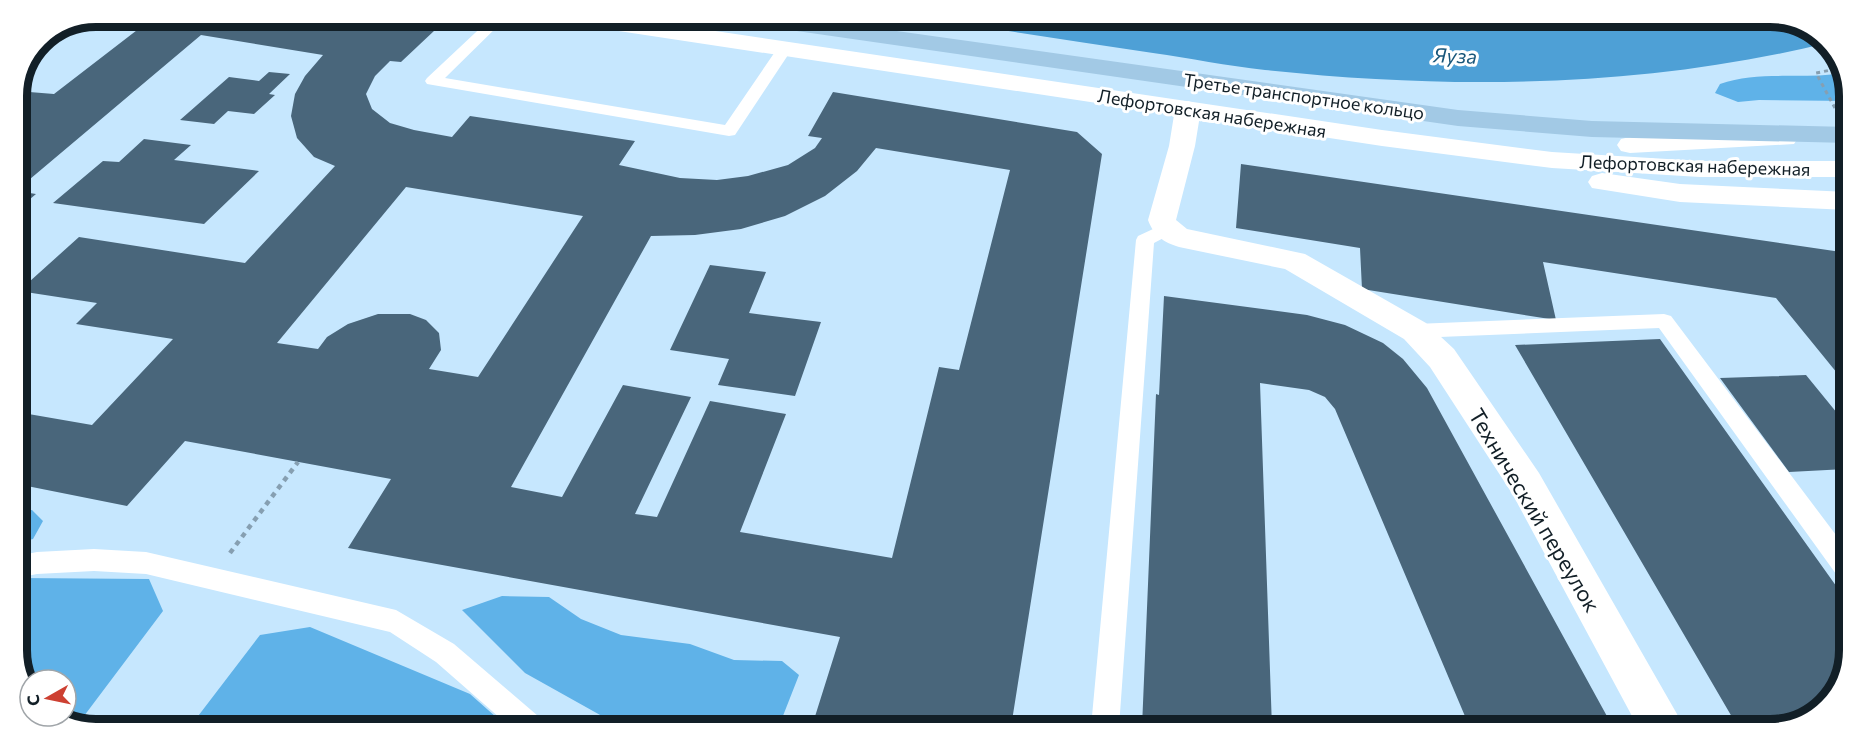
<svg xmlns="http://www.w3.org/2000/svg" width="1866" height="746" viewBox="0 0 1866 746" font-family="Commissioner,sans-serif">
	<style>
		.forest { fill: #5fb2e8 }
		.water { fill: #4ea0d6 }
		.building { fill: #49667b; fill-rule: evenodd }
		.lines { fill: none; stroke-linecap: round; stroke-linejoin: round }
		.path-far1 { stroke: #869fb1; stroke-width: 3; stroke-dasharray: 4 4; stroke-linecap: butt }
		.path { stroke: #869fb1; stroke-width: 4.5; stroke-dasharray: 5 5; stroke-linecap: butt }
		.lane { fill: #fff; fill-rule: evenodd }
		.street { fill: #fff; fill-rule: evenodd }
		.secondary { fill: #fff; fill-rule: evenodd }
		.primary { fill: #a2c9e5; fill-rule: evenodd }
		.labels { text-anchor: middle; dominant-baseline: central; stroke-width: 6; stroke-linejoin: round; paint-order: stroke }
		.far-street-label { font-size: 18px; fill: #121f27; stroke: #fff }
		.far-water-label { font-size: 20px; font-style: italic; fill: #18567a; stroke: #fff }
		.street-label { font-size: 22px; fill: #121f27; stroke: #fff }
		.rim { fill: none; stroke: #121f27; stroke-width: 8 }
	</style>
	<rect width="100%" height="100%" fill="#c6e7fe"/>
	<path class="forest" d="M1843,73l6,18v10l-90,-1 -21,2 -23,-9 5,-9c38,-14 82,-4 123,-11z
		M17,510h15l11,11 -10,18 -16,4z
		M17,578l132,1 14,32 -85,113h-12l-10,-8h10v-36h-36v11l-13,-36z
		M502,596l47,1 32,22 40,16 69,9 44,16 48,1 17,14 -20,51 -161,-1 -93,-52 -63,-63z
		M310,627l160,67 35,31 -313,-1 68,-89z"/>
	<path class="water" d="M933,19l374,2 87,7h83l90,-6h233l27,21c-184,45 -375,47 -562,27 -38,-4 -75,-12 -112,-17 -73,-11 -146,-22 -220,-34z"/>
	<path class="building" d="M154,17h202l79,13 -34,32 -11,-1 -15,15 -9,18 6,15 18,14 24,7 38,7 18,-21 165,25 -16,24 61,13 37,2 31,-4 40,-11 27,-17 7,-10 -14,-2 25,-44 244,40 25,22 -91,573 -199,-1 28,-89 -492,-89 43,-69 -206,-38 -58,65 -110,-22v-72l75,13 81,-86 -97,-15 21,-21 -78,-12 60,-54 166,26 90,-97 -21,-9 -17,-19 -6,-22 4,-22 10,-18 18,-21 -122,-20 -184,155v-99l37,3zM876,148l134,22 -51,200 -20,-3 -47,191 -152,-26 46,-118 -76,-13 -53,116 -22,-3 56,-117 -68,-12 -61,112 -51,-10 140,-251 44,-1 46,-6 44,-13 40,-20 32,-25zM406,187l177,29 -105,161 -49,-8 12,-19 -2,-17 -13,-13 -16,-6h-32l-30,10 -21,13 -9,12 -41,-6z
		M269,72l21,2 -21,20 6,1 -21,19 -26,-3 -14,13 -34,-4 49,-43 30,4z
		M144,139l47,6 -17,15 85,11 -55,53 -151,-21 50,-42 16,1z
		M1241,164l607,89 -2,131 -70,-86 -233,-36 13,58 -194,-31 -2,-41 -124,-20z
		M17,191l19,3 -19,16z
		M710,265l56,7 -17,41 72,9 -26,74 -77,-11 11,-26 -59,-9z
		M1164,296l143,19 38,10 38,18 20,16 24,29 187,341 -144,-1 -135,-319 -10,-12 -16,-7 -49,-7 12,345 -130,-1 14,-333 3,1z
		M1660,339l184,258v83l-30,36 -44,13h-31l-224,-384z
		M1806,375l40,49v45l-57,3 -69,-94z"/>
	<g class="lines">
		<path class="path-far1" d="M1835,108l-19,-35 25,-5"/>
		<path class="path" d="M230,553l68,-91"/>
		<path class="lane" d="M491,18h15l-61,60 280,47 54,-79 5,-2 8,5 -57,86 -6,1 -302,-52 -2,-3 2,-3z
			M1166,223l7,2 2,4 -2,4 -19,10 -35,484h-28l45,-487 2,-4z
			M1664,314l7,2 174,231v30l-9,-3 -177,-246 -244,10 -7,-2 -3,-5 3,-5 7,-2z
			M94,549l52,3 250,58 58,34 84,72 4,9h-34l-72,-63 -46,-30 -244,-58 -52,-3 -57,3 -20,4v-22l20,-4z"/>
		<path class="street" d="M1188,101l9,3 4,5 -6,37 -19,74 11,9 118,25 121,69 28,26 85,124 138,241 6,15h-44l-126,-234 -83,-128 -26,-28 -119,-70 -106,-22c-16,-5 -25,-11 -31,-27l21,-74 6,-37 4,-5z"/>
		<path class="secondary" d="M568,18h60l754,112 170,22 148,9h149l-1,16h-148l-148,-9 -170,-22 -803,-121 -8,-2z
			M1785,130l9,2 4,6 -4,6 -164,9 -9,-2 -4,-6 4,-6 9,-2z
			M1602,173l78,11 168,8v18l-168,-8 -88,-14 -4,-6 4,-6z"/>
		<path class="primary" d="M750,19h61l647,91 134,11 257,6v16l-257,-6 -134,-11 -696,-100 -8,-2z"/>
	</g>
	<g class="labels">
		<g class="far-street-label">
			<text transform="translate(1304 96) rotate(8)">Третье транспортное кольцо</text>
			<text transform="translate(1212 113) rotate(9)">Лефортовская набережная</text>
			<text transform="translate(1695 165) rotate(2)">Лефортовская набережная</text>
		</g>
		<g class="far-water-label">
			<text transform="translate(1455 55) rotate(2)">Яуза</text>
		</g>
		<g class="street-label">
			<text transform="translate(1535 510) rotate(59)">Технический переулок</text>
		</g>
	</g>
	<path d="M0 0H1866V746H0ZM96 27H1770A69 69 0 0 1 1839 96V650A69 69 0 0 1 1770 719H96A69 69 0 0 1 27 650V96A69 69 0 0 1 96 27Z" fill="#fff" fill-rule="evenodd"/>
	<path class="rim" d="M96 27H1770A69 69 0 0 1 1839 96V650A69 69 0 0 1 1770 719H96A69 69 0 0 1 27 650V96A69 69 0 0 1 96 27Z"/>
	<g transform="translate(48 698) rotate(261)"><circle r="28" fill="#ffffff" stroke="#a0a5a9" stroke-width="1.5"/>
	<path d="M0-4.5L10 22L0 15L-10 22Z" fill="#cd4032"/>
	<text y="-9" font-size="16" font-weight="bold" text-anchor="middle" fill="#121f27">С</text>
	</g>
</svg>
